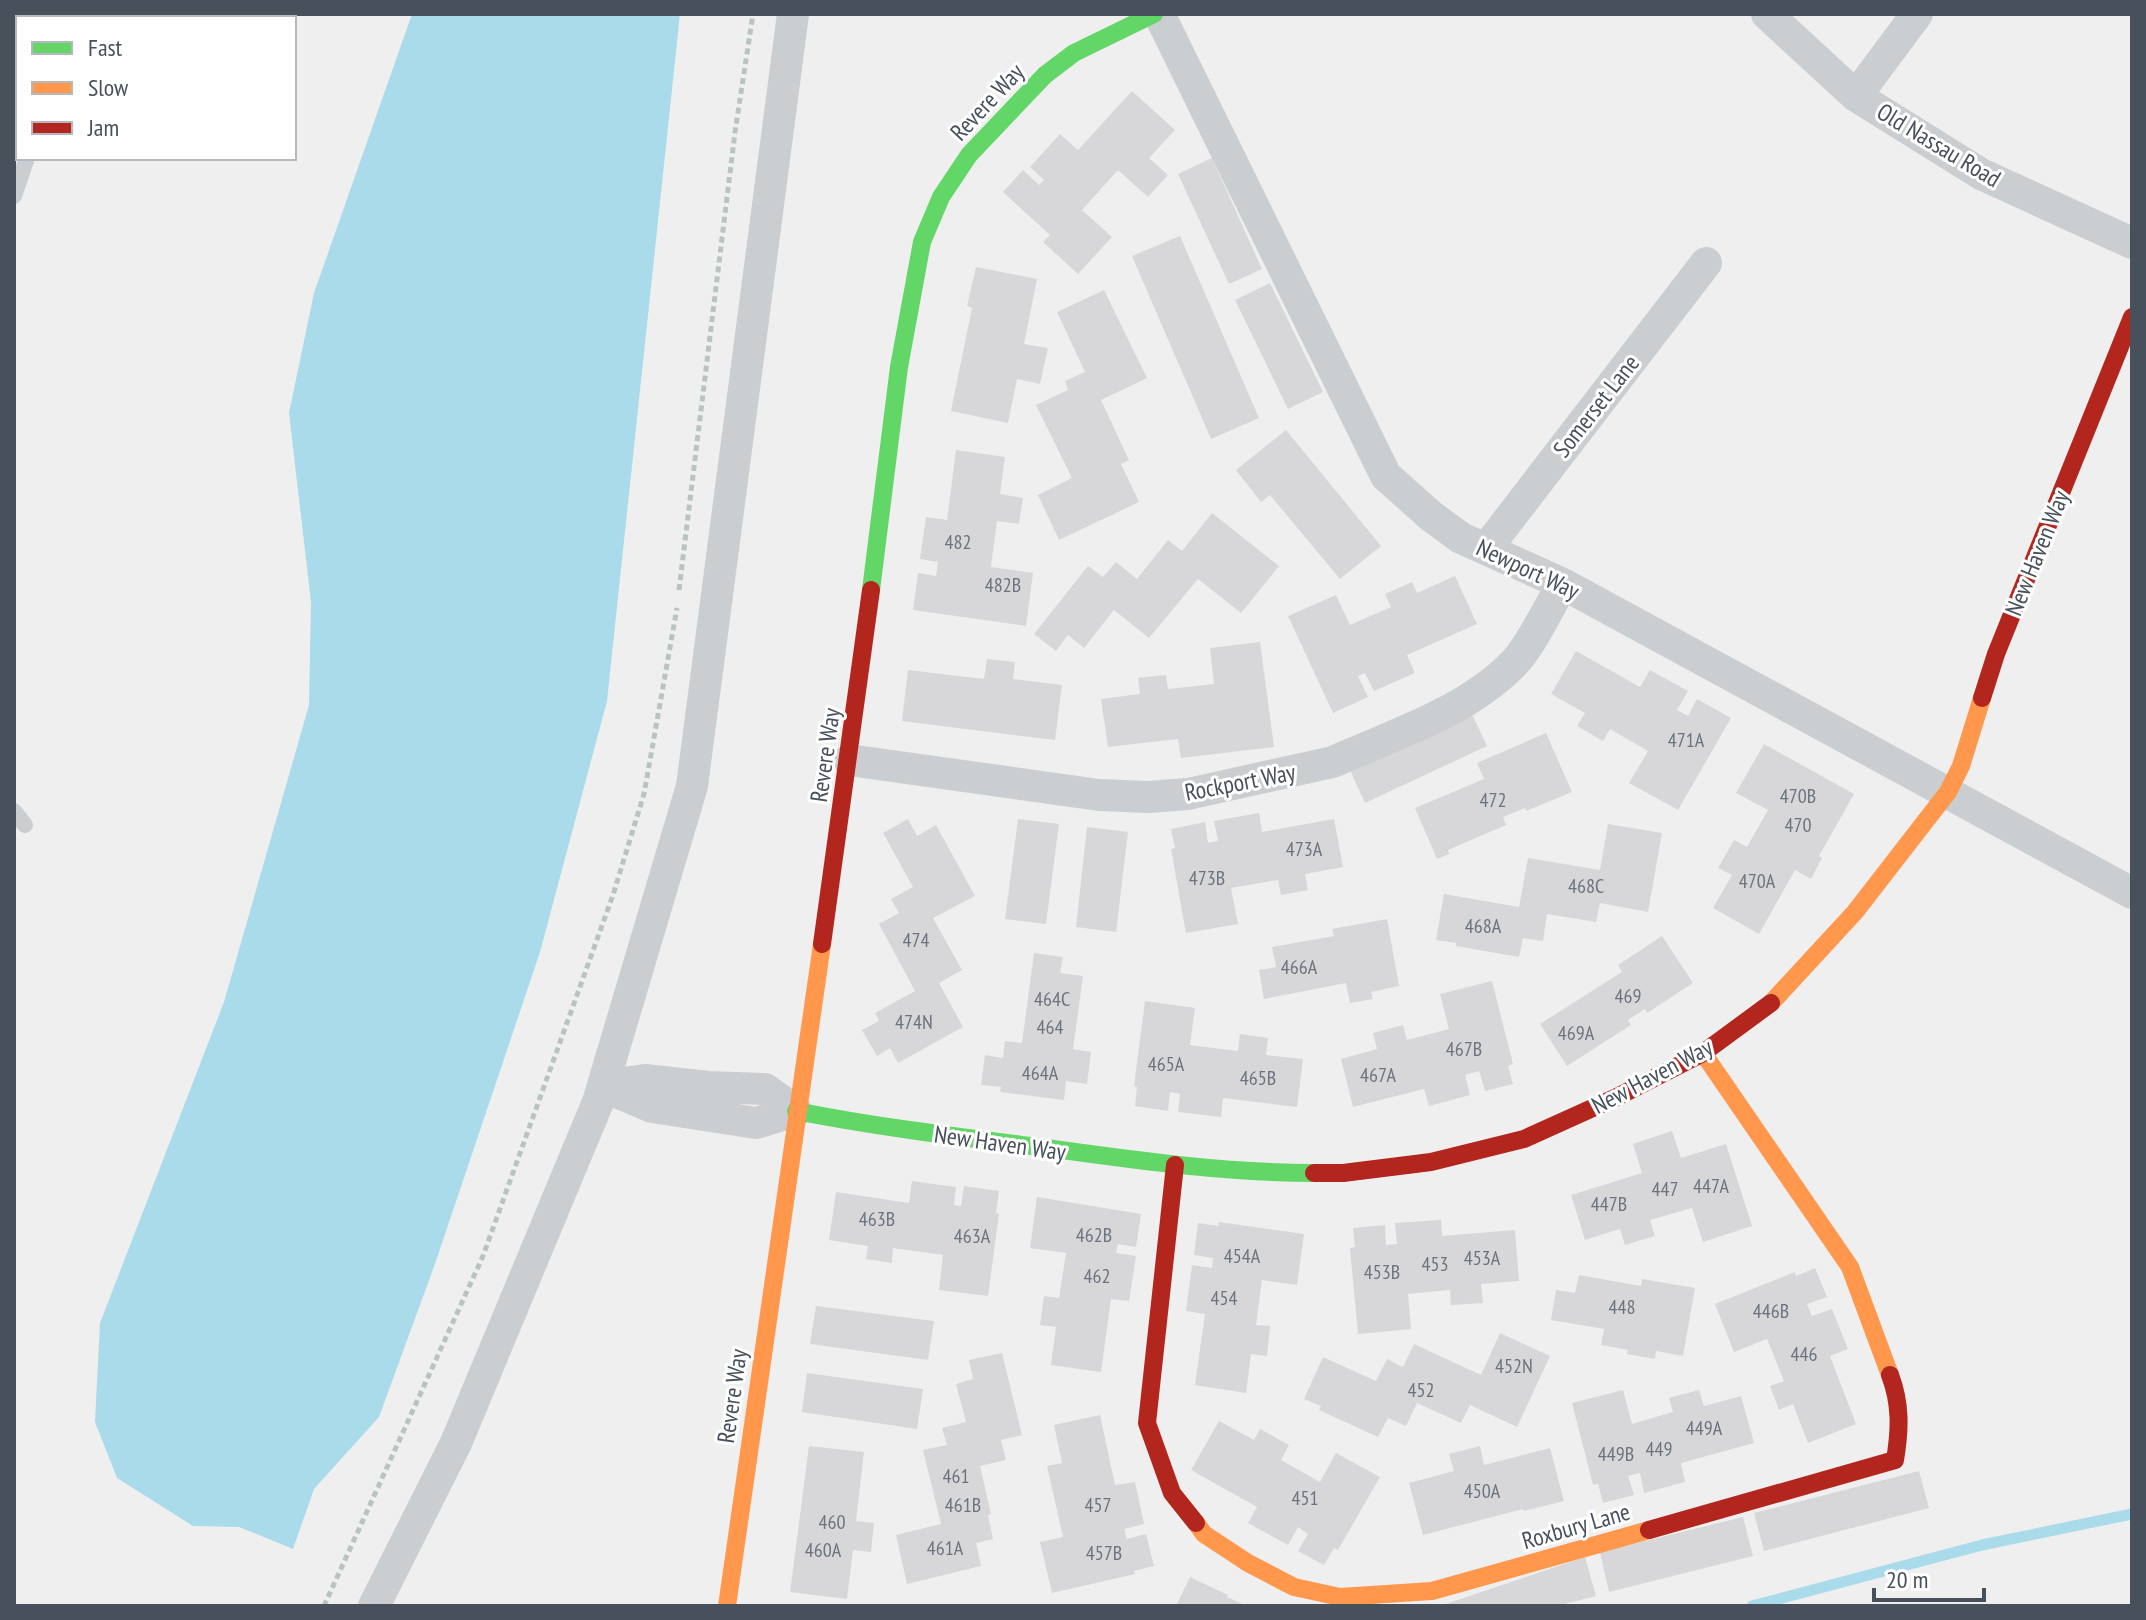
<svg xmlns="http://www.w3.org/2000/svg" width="2146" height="1620" viewBox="0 0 2146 1620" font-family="'PT Sans Narrow',sans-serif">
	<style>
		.water { fill: #a9dbeb }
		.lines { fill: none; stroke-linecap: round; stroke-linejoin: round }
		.stream { stroke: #a9dbeb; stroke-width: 11 }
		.building { fill: #d7d7d9 }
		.path { stroke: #b9c4c0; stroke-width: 5; stroke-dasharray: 6 4; stroke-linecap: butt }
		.lane { stroke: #cbced0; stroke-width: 16 }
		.street { stroke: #cbced0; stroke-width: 32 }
		.fast { stroke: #63d668; stroke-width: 18 }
		.slow { stroke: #ff974d; stroke-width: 18 }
		.jam { stroke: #b3261e; stroke-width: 18 }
		.labels { text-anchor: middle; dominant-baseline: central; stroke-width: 6; stroke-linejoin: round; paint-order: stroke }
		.number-label { font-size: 20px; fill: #6c737c }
		.street-label { font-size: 24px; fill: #47505b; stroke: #fff }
	</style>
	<rect width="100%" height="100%" fill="#f0efef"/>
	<path class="water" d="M412,14h268l-73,687 -67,251 -104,309 -57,156 -65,72 -21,60 -54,-22 -46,-1 -76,-48 -22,-56 5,-99 124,-321 85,-297 2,-103 -22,-189 25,-120z"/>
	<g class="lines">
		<path class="stream" d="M1752,1606l230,-61 150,-31"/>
	</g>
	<path class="building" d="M1132,91l43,39 -26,28 19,17 -20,22 -30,-27 -36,40 30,27 -34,37 -35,-32 7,-7 -47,-43 20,-22 16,15 5,-5 -14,-13 30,-33 18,16z
		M1212,158l50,111 -33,15 -51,-110z
		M1180,236l79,182 -48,21 -79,-183z
		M976,267l61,12 -13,65 24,4 -8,36 -23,-5 -9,44 -57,-12 21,-103 -5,-2z
		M1270,283l53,109 -35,17 -53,-109z
		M1104,290l43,88 -46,22 28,60 -8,4 18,38 -80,38 -21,-45 34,-17 -36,-73 32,-15 -3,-9 20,-9 -28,-60z
		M1286,430l95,116 -41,33 -70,-84 -9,7 -25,-32z
		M956,450l49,7 -5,37 23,4 -4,26 -22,-3 -6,46 42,6 -7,53 -113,-16 5,-37 18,3 2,-14 -18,-3 6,-42 21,3z
		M1212,513l67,53 -38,47 -43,-34 -49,59 -35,-28 -30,38 -16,-13 -12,16 -22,-17 54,-68 15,11 13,-15 21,17 31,-39 14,11z
		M1455,576l22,48 -70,31 8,18 -41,18 -9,-18 -7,3 10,21 -35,16 -45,-97 48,-21 14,30 41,-18 -6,-13 27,-12 5,11z
		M1260,642l14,105 -93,11 -3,-19 -70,8 -7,-48 39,-5 -2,-16 28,-3 2,14 46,-5 -4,-36z
		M1576,651l64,36 10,-17 38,21 -11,19 11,6 9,-17 34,19 -53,92 -49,-27 19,-32 -38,-22 -7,12 -26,-15 8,-13 -34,-19z
		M987,659l28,3 -2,17 49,6 -7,55 -153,-19 6,-51 76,9z
		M1471,712l16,34 -122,57 -16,-35z
		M1546,733l26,59 -46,19 -1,-3 -22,9 3,8 -58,25 1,4 -12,5 -22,-51 69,-29 -7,-16z
		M1764,744l90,50 -35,62 3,2 -11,21 -16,-9 -36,64 -46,-26 19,-33 -14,-7 16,-28 13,7 21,-37 -32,-17z
		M1259,813l3,19 72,-13 9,48 -38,7 3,16 -27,5 -3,-15 -47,8 7,36 -52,9 -15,-84 4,-1 -4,-19 34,-7 3,21 10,-2 -4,-20z
		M908,819l9,17 19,-11 39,71 -42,22 29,52 -23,13 24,44 -65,36 -8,-15 -13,8 -15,-26 17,-9 -4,-8 40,-22 -36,-67 20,-11 -8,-14 22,-12 -30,-54z
		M1018,819l41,5 -13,100 -41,-5z
		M1608,824l54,9 -14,79 -48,-9 -4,19 -49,-8 -4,27 -20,-3 -4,19 -63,-11v-3l-20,-3 8,-46 75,13 9,-49 72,12z
		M1087,827l41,5 -12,100 -40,-5z
		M1387,919l12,67 -28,6 2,7 -23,4 -4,-20 -82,16 -5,-29 17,-3 -4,-20 62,-11 -2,-7z
		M1662,936l31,47 -46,30 -2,-4 -17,11 3,5 -64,41 -27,-42 82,-52 -4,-7z
		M1034,953l29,4 -3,16 23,3 -10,73 18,3 -4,32 -21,-3 -2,19 -64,-8 1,-5 -20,-2 4,-30 18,3 2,-17 17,2z
		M1492,981l21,83 -5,2 5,18 -28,7 -6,-20 -14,4 5,20 -41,11 -5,-17 -71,18 -12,-48 36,-10 -4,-16 30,-8 4,15 42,-11 -9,-35z
		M1145,1001l50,7 -5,37 48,6 2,-17 28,4 -2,17 37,4 -6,48 -74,-9 -2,19 -43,-5 2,-18 -10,-2 -2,19 -33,-5 2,-19 -3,-1z
		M1672,1131l9,27 45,-14 26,82 -49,16 -11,-34 -42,12 5,16 -30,9 -5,-16 -35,11 -14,-45 71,-22 -9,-29z
		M912,1181l44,6 -2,18 7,1 3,-20 35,5 -3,22 3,1 -11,82 -49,-6 4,-35 -50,-7 -1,15 -26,-4 2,-13 -39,-6 7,-48 73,11z
		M1037,1197l104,17 -5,33 -18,-3 -2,9 20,3 -7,45 -18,-2 -10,73 -50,-7 5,-38 -16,-2 4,-29 15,2 7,-45 -36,-5z
		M1441,1220l1,16 73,-6 4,51 -38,3 2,19 -32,2 -1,-15 -42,4 3,35 -53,5 -8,-86 5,-1 -2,-19 32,-3 1,20 11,-1 -2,-21z
		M1219,1222l85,12 -7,51 -35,-5 -6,45 14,1 -3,30 -16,-2 -5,39 -51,-8 10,-71 -19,-3 6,-46 20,3 1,-10 -19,-3 4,-32 20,3z
		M1815,1268l12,29 -20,7 5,12 20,-7 16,40 -18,7 26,68 -48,19 -15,-39 -14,6 -9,-24 14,-5 -17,-42 -33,13 -19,-48 80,-32 1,4z
		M1579,1275l62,11 1,-7 53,9 -12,68 -27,-5 -1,8 -28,-5 1,-4 -27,-5 3,-16 -53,-9 5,-30 19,3z
		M816,1306l118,15 -6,39 -118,-16z
		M1500,1333l50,23 -33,71 -47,-22 -9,18 -44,-20 -11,23 -18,-8 -10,19 -59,-27 2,-4 -17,-7 19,-42 53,24 11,-22 16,8 11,-23 67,31z
		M1002,1353l20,82 -21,5 5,20 -26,6 11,48 -3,1 5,24 -17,4 5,23 -74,18 -11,-49 45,-11 -18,-74 24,-5 -5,-17 24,-6 -10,-38 17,-5 -4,-19z
		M807,1373l116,16 -6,40 -115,-17z
		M1623,1390l9,34 41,-12 -4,-14 30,-8 5,16 37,-10 13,47 -73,20 4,19 -41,11 -4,-20 -12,3 6,19 -31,8 -5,-19 -5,1 -21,-82z
		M1100,1415l15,70 20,-3 9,42 -20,5 3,10 19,-5 8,32 -20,5 1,3 -83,19 -12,-51 23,-5 -16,-71 15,-3 -8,-38z
		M1219,1421l35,19 6,-11 29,16 -8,15 39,22 16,-29 44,24 -42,73 -4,-2 -10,17 -26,-14 10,-17 -10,-7 -10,18 -40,-22 9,-16 -66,-37z
		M809,1446l55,6 -8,69 18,2 -3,29 -18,-2 -6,49 -57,-7z
		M1480,1446l4,19 66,-17 14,53 -40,10 -1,-2 -100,26 -14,-52 45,-12 -5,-17z
		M1919,1471l10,37 -165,43 -10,-38z
		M1743,1517l10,39 -144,36 -9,-40z
		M1585,1557l11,39 -39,10h-117z
		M1190,1577l38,18 -1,2 20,9h-71z"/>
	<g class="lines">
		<path class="path" d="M679,590l56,-458 18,-118
			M324,1606l159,-350 130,-361 31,-101 33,-186"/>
		<path class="lane" d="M76,18l2,-4
			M14,196l13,-38
			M14,811l11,14"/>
		<path class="street" d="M1159,14l227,462 45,40 30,22 102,46 569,309
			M1767,14l89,82 125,78 151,69
			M1856,96l61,-82
			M1486,549l220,-286
			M849,760l250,35 49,2 40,-3 145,-32c62,-28 134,-50 182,-100 17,-18 34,-56 48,-78
			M645,1080l63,7 57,2 31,22 -40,12 -104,-16 -49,-21z
			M374,1606l82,-163 142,-341 94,-316 101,-772"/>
		<path class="fast" d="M871,590l28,-223 23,-125 19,-45 28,-42 76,-80 29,-22 80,-39
			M796,1111c86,17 172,27 258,38 87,12 173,24 260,24"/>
		<path class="slow" d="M1771,1003l84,-91 93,-120 13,-26 21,-68
			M1703,1053l147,214 40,108
			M1196,1523l8,11 44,29 46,24 46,10 92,-6 217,-61
			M727,1606l95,-662"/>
		<path class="jam" d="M1982,698l14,-44 136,-337
			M822,944l49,-354
			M1175,1165l-28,258 25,70 24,30
			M1314,1173h29l88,-11 93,-23 93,-42 86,-44 68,-50
			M1649,1530l246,-70c5,-30 6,-56 -5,-85"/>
	</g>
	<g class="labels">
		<g class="number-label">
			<text x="958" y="542">482</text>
			<text x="1003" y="585">482B</text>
			<text x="1686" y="740">471A</text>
			<text x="1798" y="796">470B</text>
			<text x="1493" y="800">472</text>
			<text x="1798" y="825">470</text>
			<text x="1304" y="849">473A</text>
			<text x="1207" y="878">473B</text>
			<text x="1757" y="881">470A</text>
			<text x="1586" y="886">468C</text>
			<text x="1483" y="926">468A</text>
			<text x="916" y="940">474</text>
			<text x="1299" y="967">466A</text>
			<text x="1628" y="996">469</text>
			<text x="1052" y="999">464C</text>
			<text x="914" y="1022">474N</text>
			<text x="1050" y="1027">464</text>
			<text x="1576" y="1033">469A</text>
			<text x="1464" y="1049">467B</text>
			<text x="1166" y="1064">465A</text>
			<text x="1040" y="1073">464A</text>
			<text x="1378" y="1075">467A</text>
			<text x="1258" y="1078">465B</text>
			<text x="1711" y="1186">447A</text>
			<text x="1665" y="1189">447</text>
			<text x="1609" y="1204">447B</text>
			<text x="877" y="1219">463B</text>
			<text x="1094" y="1235">462B</text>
			<text x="972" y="1236">463A</text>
			<text x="1242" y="1256">454A</text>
			<text x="1482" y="1258">453A</text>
			<text x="1435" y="1264">453</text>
			<text x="1382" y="1272">453B</text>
			<text x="1097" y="1276">462</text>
			<text x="1224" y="1298">454</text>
			<text x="1622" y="1307">448</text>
			<text x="1771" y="1311">446B</text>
			<text x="1804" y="1354">446</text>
			<text x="1514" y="1366">452N</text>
			<text x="1421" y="1390">452</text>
			<text x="1704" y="1428">449A</text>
			<text x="1659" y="1449">449</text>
			<text x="1616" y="1454">449B</text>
			<text x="956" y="1476">461</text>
			<text x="1482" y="1491">450A</text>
			<text x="1305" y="1498">451</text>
			<text x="963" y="1505">461B</text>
			<text x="1098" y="1505">457</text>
			<text x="832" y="1522">460</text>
			<text x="945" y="1548">461A</text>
			<text x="823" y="1550">460A</text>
			<text x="1104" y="1553">457B</text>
		</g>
		<g class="street-label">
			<text transform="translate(987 102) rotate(-47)">Revere Way</text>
			<text transform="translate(1939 145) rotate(31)">Old Nassau Road</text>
			<text transform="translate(1596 406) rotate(-52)">Somerset Lane</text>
			<text transform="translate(2037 553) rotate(-68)">New Haven Way</text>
			<text transform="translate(1528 569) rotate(25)">Newport Way</text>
			<text transform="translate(825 755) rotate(-82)">Revere Way</text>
			<text transform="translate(1240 782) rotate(-11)">Rockport Way</text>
			<text transform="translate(1652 1076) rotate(-28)">New Haven Way</text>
			<text transform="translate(1000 1143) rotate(8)">New Haven Way</text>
			<text transform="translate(732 1396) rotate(-82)">Revere Way</text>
			<text transform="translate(1576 1526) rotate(-16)">Roxbury Lane</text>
		</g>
	</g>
	<rect width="2146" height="1620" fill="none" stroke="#47505b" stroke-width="32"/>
	<rect x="16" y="16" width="280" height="144" fill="#ffffff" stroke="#b5b9bd" stroke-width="2"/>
	<rect x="32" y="42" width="40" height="12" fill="#63d668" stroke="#b5b9bd" stroke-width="2"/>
	<text x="88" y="56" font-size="24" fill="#47505b">Fast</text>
	<rect x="32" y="82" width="40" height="12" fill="#ff974d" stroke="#b5b9bd" stroke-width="2"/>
	<text x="88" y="96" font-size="24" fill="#47505b">Slow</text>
	<rect x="32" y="122" width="40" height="12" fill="#b3261e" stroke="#b5b9bd" stroke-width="2"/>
	<text x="88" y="136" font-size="24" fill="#47505b">Jam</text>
	<path d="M1874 1588v12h110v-12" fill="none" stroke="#47505b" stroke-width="4"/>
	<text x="1886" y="1588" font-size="24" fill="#47505b" stroke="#ffffff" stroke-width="6" paint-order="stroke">20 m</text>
</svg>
